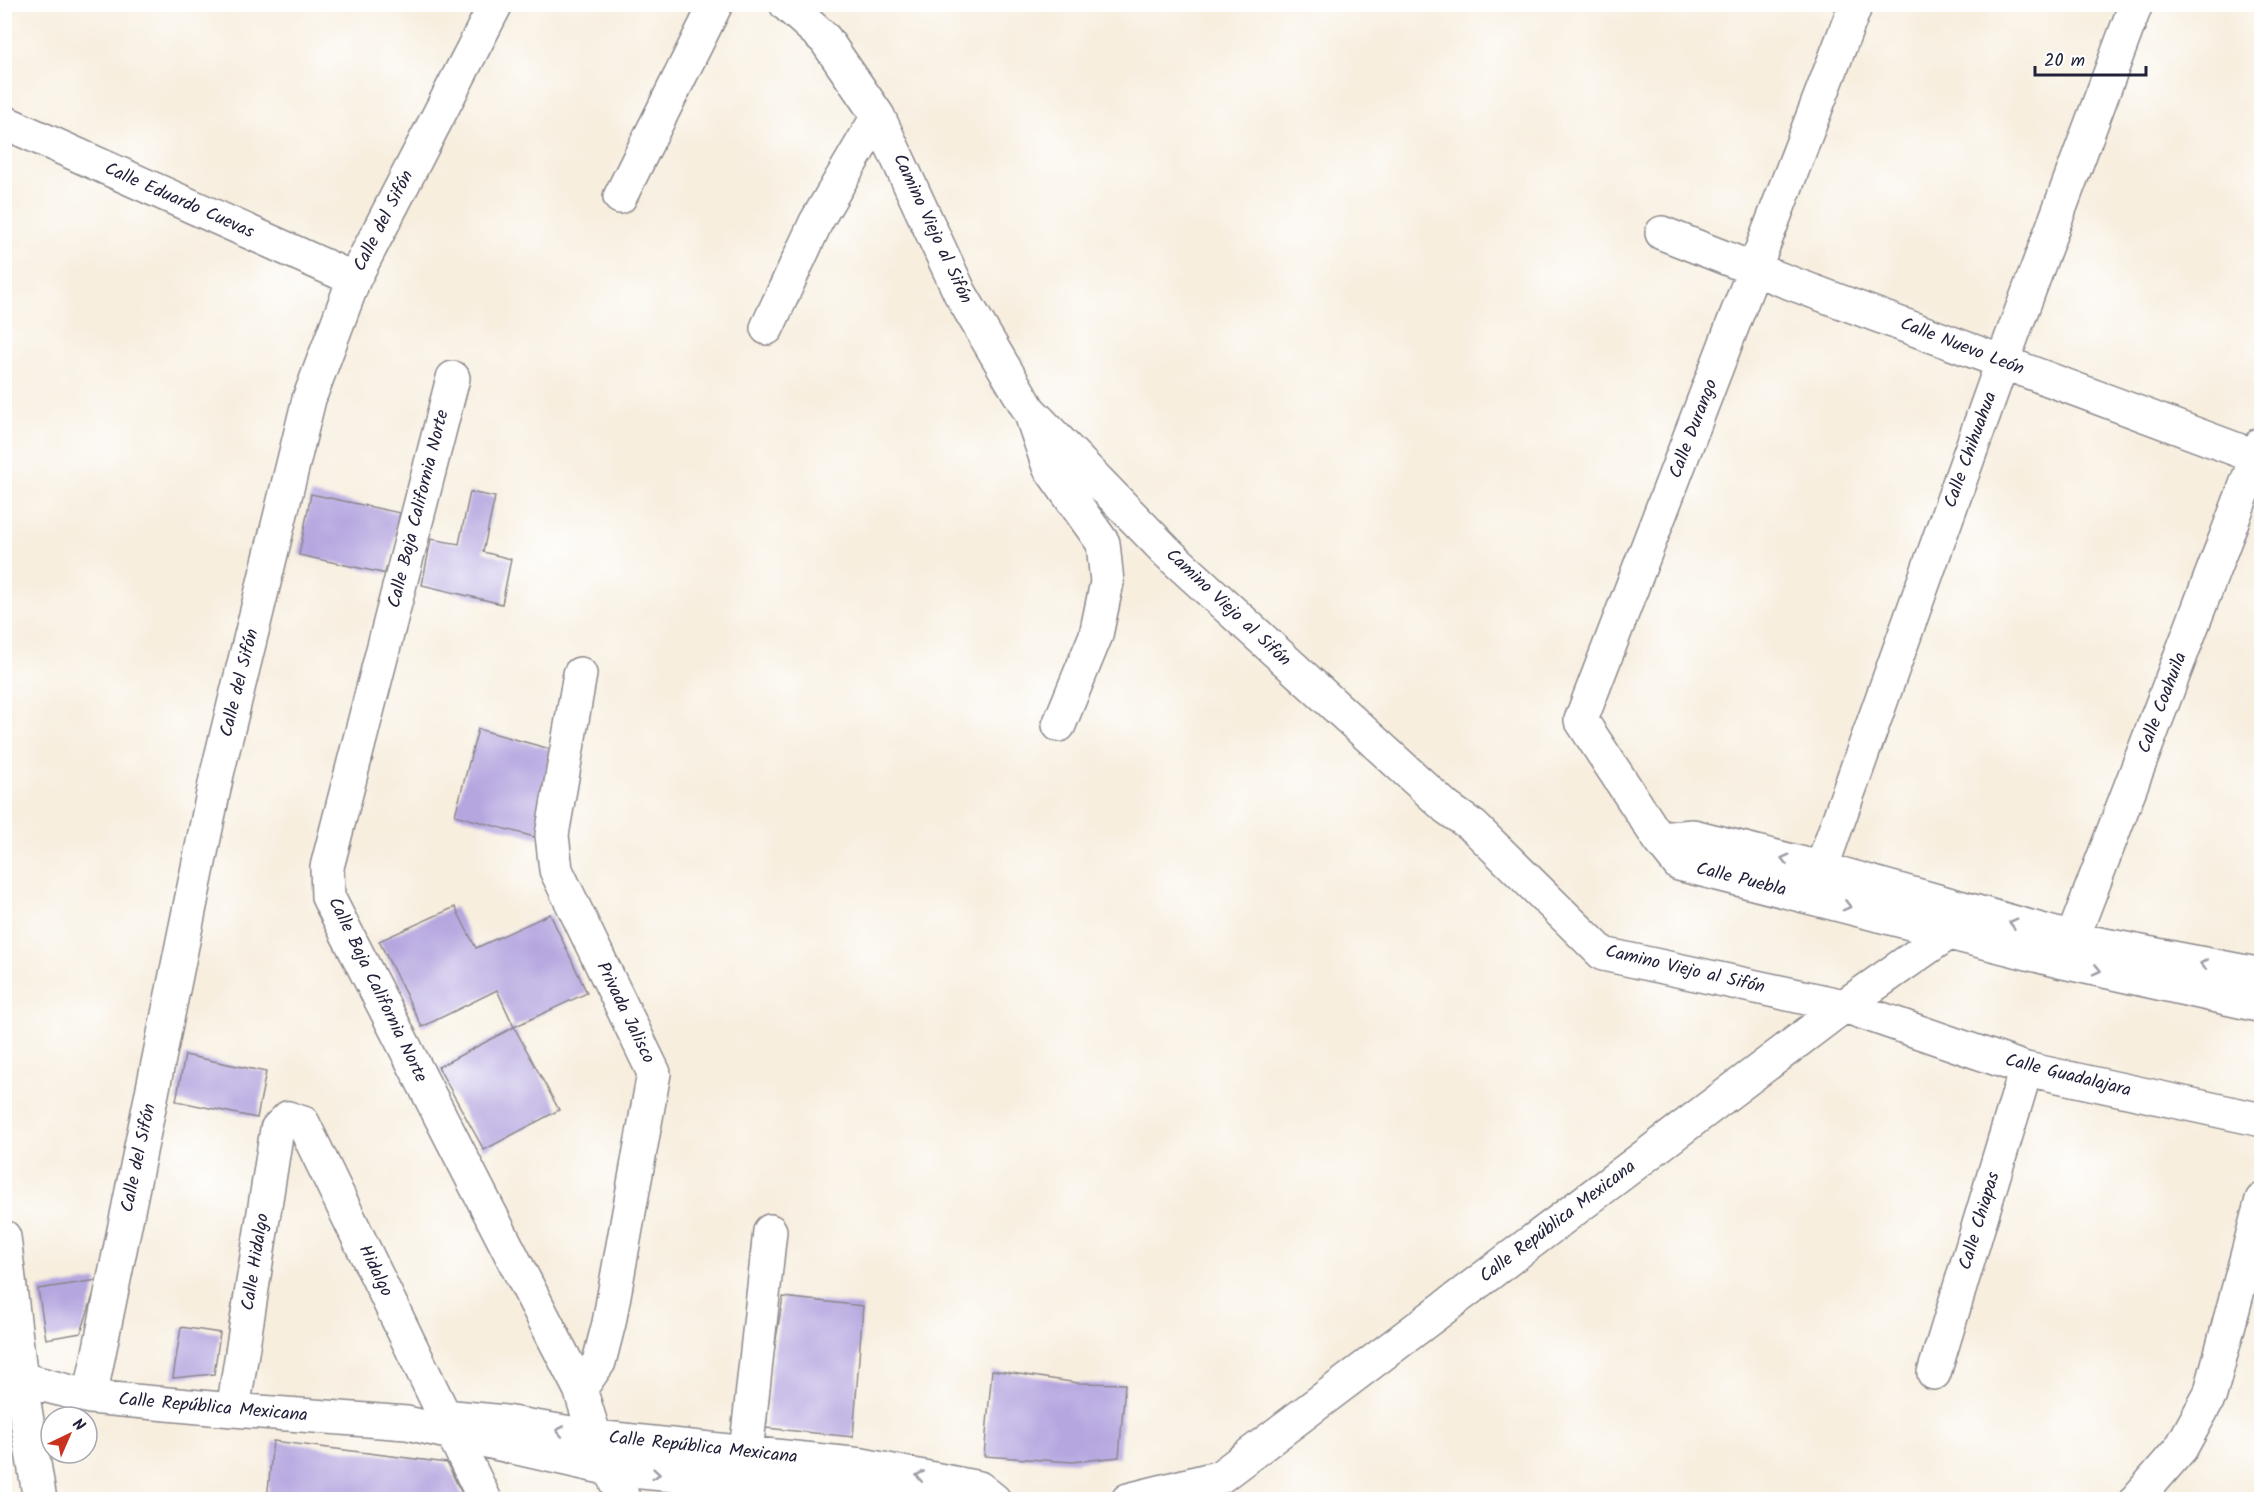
<svg xmlns="http://www.w3.org/2000/svg" width="2266" height="1504" viewBox="0 0 2266 1504" font-family="Kalam,sans-serif">
	<style>
		.building { fill: #b5a6df }
		.lines { fill: none; stroke-linecap: round; stroke-linejoin: round }
		.minor-casing { stroke: #8c888c; stroke-width: 36 }
		.minor { stroke: #fff; stroke-width: 33 }
		.oneway { stroke: #9c9ca7 }
		.labels { text-anchor: middle; dominant-baseline: central; stroke-width: 4.5; stroke-linejoin: round; paint-order: stroke }
		.street-label { font-size: 18px; fill: #22223b; stroke: #fff }
	</style>
	<rect width="100%" height="100%" fill="#fff"/>
	<filter id="ink" filterUnits="userSpaceOnUse"><feTurbulence type="fractalNoise" baseFrequency=".0167" numOctaves="2"/><feDisplacementMap in="SourceGraphic" scale="12" xChannelSelector="R" yChannelSelector="G"/><feConvolveMatrix kernelMatrix="1 2 1 2 8 2 1 2 1" color-interpolation-filters="sRGB"/></filter>
	<filter id="wash" filterUnits="userSpaceOnUse"><feTurbulence type="fractalNoise" baseFrequency=".008" numOctaves="4" result="noise"/><feDisplacementMap in="SourceGraphic" scale="24" xChannelSelector="R" yChannelSelector="G"/><feGaussianBlur stdDeviation="1.35" result="paint"/><feColorMatrix in="noise" values="0 0 0 0 0 0 0 0 0 0 0 0 0 0 0 0 0 1.4 0 .05"/><feComposite in="paint" operator="in"/></filter>
	<g filter="url(#wash)">
		<rect width="100%" height="100%" fill="#f7eede"/>
		<g id="blocks">
			<path class="building" d="M470,492l25,5 -12,55 28,7 -9,45 -80,-19 9,-46 28,5z
				M311,494l89,19 -13,61 -88,-19z
				M478,729l83,23 -23,86 -83,-23z
				M455,907l21,41 74,-34 37,79 -73,34 -17,-37 -75,37 -43,-86z
				M514,1027l45,83 -75,40 -46,-83z
				M185,1055l81,17 -9,46 -81,-17z
				M98,1280l-17,53 -35,6 -8,-50z
				M783,1297l80,9 -10,131 -87,-9 6,-65z
				M181,1327l39,6 -6,41 -41,4z
				M992,1370l86,13 47,1 -6,73 -47,5 -88,-6z
				M273,1441l174,22 18,37h-198z"/>
		</g>
	</g>
	<g filter="url(#ink)">
		<use href="#blocks" fill-opacity="0" stroke="#8c888c" stroke-width="1.5"/>
		<g class="lines">
			<defs>
				<path id="minor" d="M786,4l39,35 53,77 82,177 69,117 139,143 279,255 27,19 129,127 241,52 182,63 236,51
					M1856,4l-275,716 78,119 20,25 384,98 199,44
					M4,122l350,157
					M620,197l96,-193
					M1662,233l94,37 506,189
					M767,328l49,-106 62,-106
					M453,378l-126,489 1,30 252,492 15,48 29,63
					M1033,420l16,47 54,76 4,39 -11,53 -37,90
					M1659,839l34,-3 127,32 253,71 189,36
					M1811,897l191,-534 134,-359
					M2065,958l197,-515
					M4,1237l19,160 17,103
					M1934,1373l92,-304
					M4,1378l17,1 69,18 143,13 174,13 203,46 138,13 155,18
					M580,1389l19,-27 10,-39 45,-250 -98,-203 -4,-35 28,-161
					M90,1397l127,-623 92,-375 45,-120 142,-275
					M233,1410l44,-281 11,-11 15,5 182,377
					M454,1417l51,5 90,15 267,28 117,23 15,12
					M748,1474l-2,-21 24,-222
					M1128,1500l92,-23 624,-471 106,-74 23,-20
					M2136,1500l45,-52 29,-53 52,-195"/>
			</defs>
			<use href="#minor" class="minor-casing"/>
			<use href="#minor" class="minor"/>
		</g>
		<defs><path id="oneway-chevron" d="M-2-3.5L2.5 0L-2 3.5" fill="none" stroke-width="1.6" stroke-linecap="round" stroke-linejoin="round" transform="scale(1.5)"/></defs>
		<g class="oneway">
			<use href="#oneway-chevron" transform="translate(1785 859) rotate(-166)"/>
			<use href="#oneway-chevron" transform="translate(1847 906) rotate(14)"/>
			<use href="#oneway-chevron" transform="translate(2013 923) rotate(-165)"/>
			<use href="#oneway-chevron" transform="translate(2204 964) rotate(-169)"/>
			<use href="#oneway-chevron" transform="translate(2097 970) rotate(13)"/>
			<use href="#oneway-chevron" transform="translate(560 1431) rotate(-170)"/>
			<use href="#oneway-chevron" transform="translate(656 1474) rotate(5)"/>
			<use href="#oneway-chevron" transform="translate(920 1476) rotate(-169)"/>
		</g>
	</g>
	<g class="labels">
		<g class="street-label">
			<text transform="translate(179 201) rotate(24)">Calle Eduardo Cuevas</text>
			<text transform="translate(384 221) rotate(-63)">Calle del Sifón</text>
			<text transform="translate(932 229) rotate(65)">Camino Viejo al Sifón</text>
			<text transform="translate(1962 347) rotate(21)">Calle Nuevo León</text>
			<text transform="translate(1694 429) rotate(-69)">Calle Durango</text>
			<text transform="translate(1971 450) rotate(-70)">Calle Chihuahua</text>
			<text transform="translate(419 509) rotate(-76)">Calle Baja California Norte</text>
			<text transform="translate(1228 608) rotate(43)">Camino Viejo al Sifón</text>
			<text transform="translate(240 683) rotate(-76)">Calle del Sifón</text>
			<text transform="translate(2163 703) rotate(-69)">Calle Coahuila</text>
			<text transform="translate(1741 880) rotate(14)">Calle Puebla</text>
			<text transform="translate(1685 970) rotate(13)">Camino Viejo al Sifón</text>
			<text transform="translate(377 990) rotate(64)">Calle Baja California Norte</text>
			<text transform="translate(625 1013) rotate(64)">Privada Jalisco</text>
			<text transform="translate(2068 1076) rotate(14)">Calle Guadalajara</text>
			<text transform="translate(139 1158) rotate(-78)">Calle del Sifón</text>
			<text transform="translate(1980 1221) rotate(-73)">Calle Chiapas</text>
			<text transform="translate(1558 1222) rotate(-37)">Calle República Mexicana</text>
			<text transform="translate(256 1262) rotate(-81)">Calle Hidalgo</text>
			<text transform="translate(375 1271) rotate(64)">Hidalgo</text>
			<text transform="translate(213 1408) rotate(5)">Calle República Mexicana</text>
			<text transform="translate(703 1448) rotate(6)">Calle República Mexicana</text>
		</g>
	</g>
	<rect width="2266" height="1504" fill="none" stroke="#fff" stroke-width="24"/>
	<g transform="translate(69 1435) rotate(44)"><circle r="28" fill="#ffffff" stroke="#a7a7b1" stroke-width="1.5"/>
	<path d="M0-4.5L10 22L0 15L-10 22Z" fill="#c8321e"/>
	<text y="-9" font-size="16" font-weight="bold" text-anchor="middle" fill="#22223b">N</text>
	</g>
	<path d="M2035 66v9h111v-9" fill="none" stroke="#22223b" stroke-width="3"/>
	<text x="2044" y="66" font-size="18" fill="#22223b" stroke="#ffffff" stroke-width="4.5" paint-order="stroke">20 m</text>
</svg>
